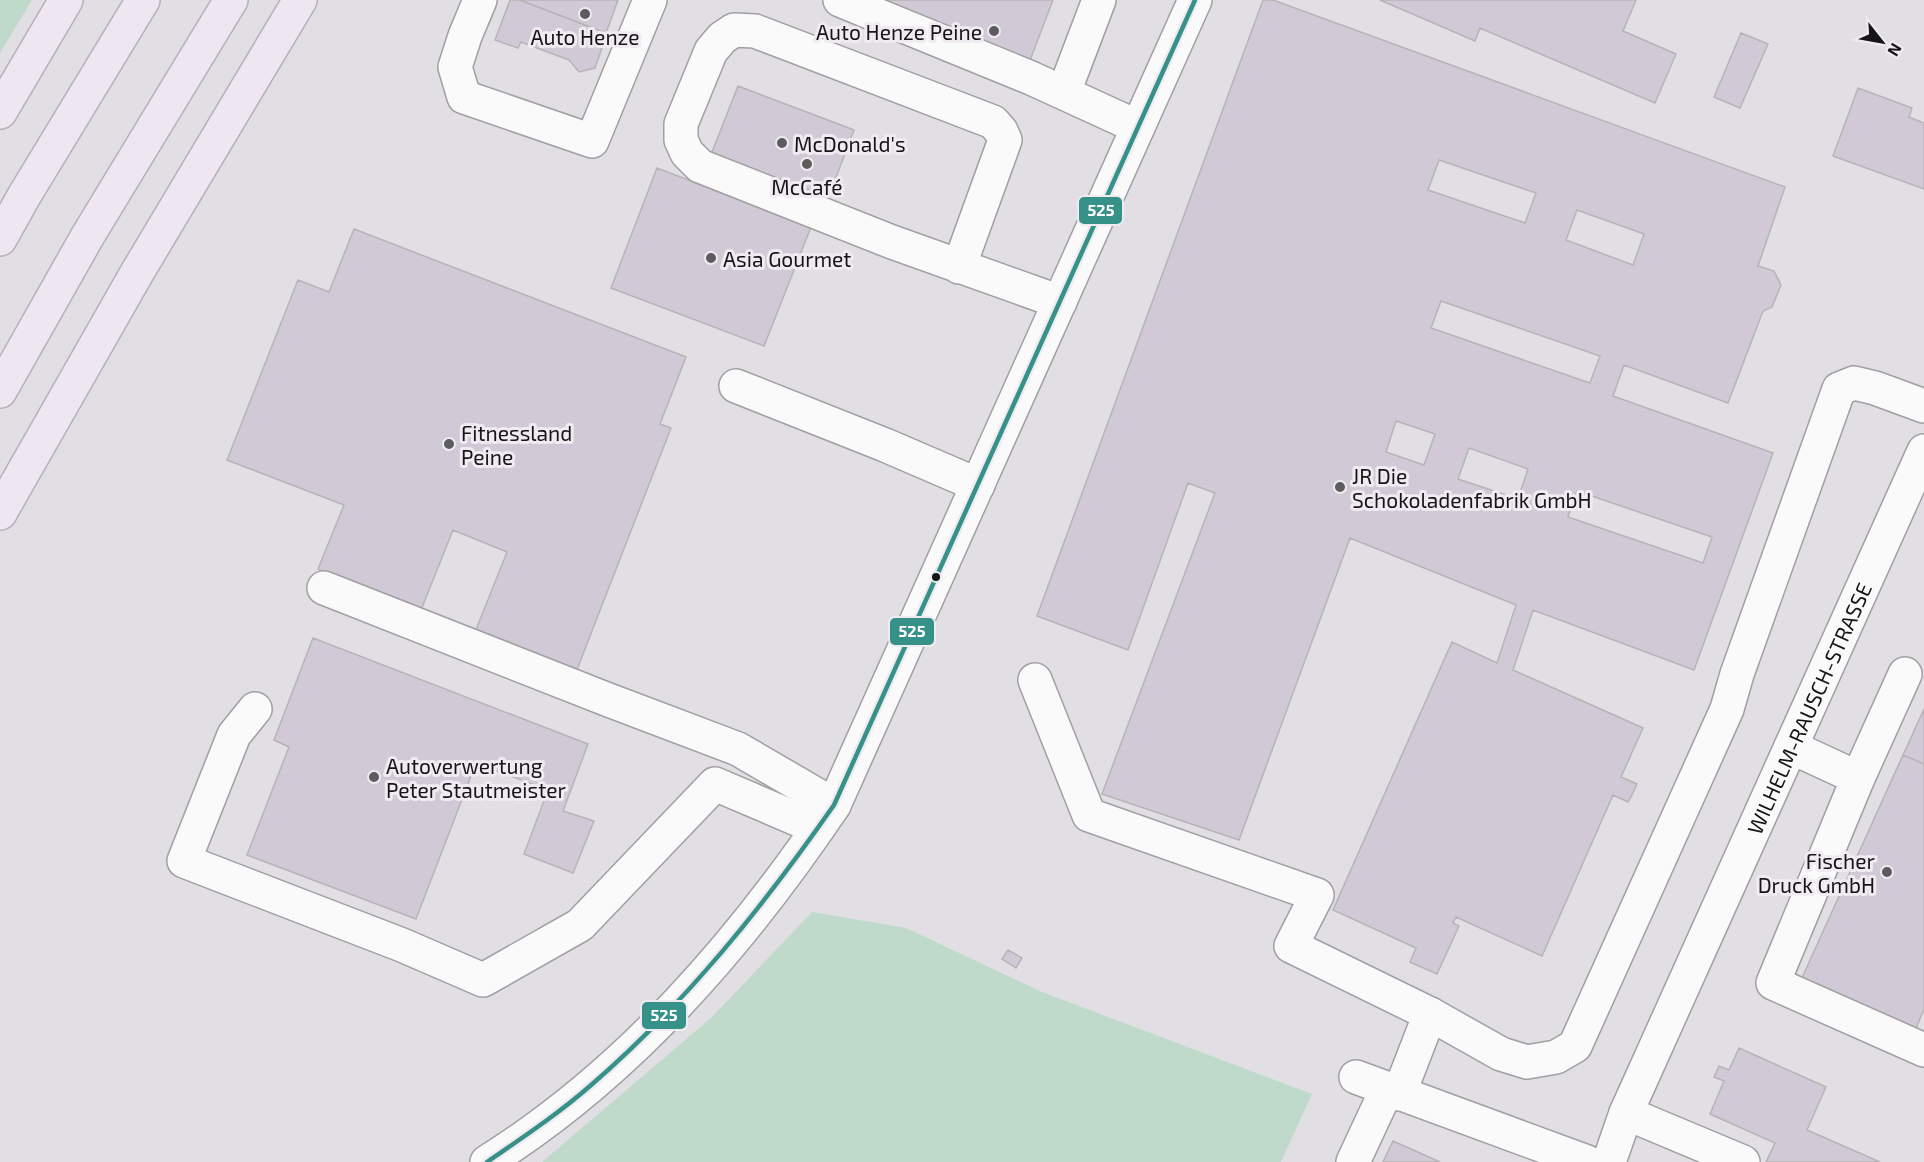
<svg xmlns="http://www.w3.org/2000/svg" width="1924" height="1162" viewBox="0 0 1924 1162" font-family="'Exo 2',sans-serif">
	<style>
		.green { fill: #bfdaca }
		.building { fill: #d1c9d6; stroke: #b6b4b7; stroke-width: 1.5; fill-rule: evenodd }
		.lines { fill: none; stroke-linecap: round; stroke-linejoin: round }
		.minor-casing { stroke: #a09fa1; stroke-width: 36 }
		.highway-casing { stroke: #b7afbb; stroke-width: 36 }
		.minor { stroke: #fafafb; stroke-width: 33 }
		.highway { stroke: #eee6f1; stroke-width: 33 }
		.bus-1-casing { stroke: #efebf1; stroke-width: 9 }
		.bus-1 { stroke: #369289; stroke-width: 4.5 }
		.poi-dot { fill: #5c5b5e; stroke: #efebf1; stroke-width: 2 }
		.bus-dot { fill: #151416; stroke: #efebf1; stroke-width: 2 }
		.labels { text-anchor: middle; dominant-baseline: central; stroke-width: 6; stroke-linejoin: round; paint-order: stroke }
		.poi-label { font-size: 21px; fill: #151416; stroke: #efebf1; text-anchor: start }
		.street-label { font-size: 21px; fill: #151416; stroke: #efebf1 }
		.line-badge { stroke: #efebf1; stroke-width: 2 }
		.badge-label { font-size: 16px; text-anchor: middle; font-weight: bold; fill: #fff }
	</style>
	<rect width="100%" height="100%" fill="#e1dfe3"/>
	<path class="green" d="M0,0h32l-32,53z
		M812,912l94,16 136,64 270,102 -31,68h-739l170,-145z"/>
	<path class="building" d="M510,0h10l75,29 -1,4 10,9 -9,26 -16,4 -10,-12 -48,-18 -3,6 -23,-8z
		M520,0h98l-12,33z
		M866,0h187l-24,63z
		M1263,0h10l512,187 -27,79 16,5 7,14 -9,22 -9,4 -35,92 -104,-38 -11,31 160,57 -79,217 -161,-60 -20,60 130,58 -22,49 16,7 -4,9 -5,9 -15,-7 -71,161 -86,-39 -3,6 6,3 -22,48 -27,-12 6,-14 -83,-38 119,-268 45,21 19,-58 -166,-67 -111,302 -137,-46 113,-301 -27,-10 -60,167 -91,-34zM1439,160l97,33 -11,30 -97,-33zM1577,210l67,24 -11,31 -67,-25zM1441,301l159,55 -10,27 -159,-55zM1396,421l39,13 -11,31 -38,-13zM1469,448l59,21 -10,30 -60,-20zM1577,491l135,46 -9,26 -135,-46z
		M1380,0h256l-13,31 53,23 -21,49 -175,-75 -5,13z
		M1741,33l27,11 -28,64 -26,-11z
		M738,86l116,44 -27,71 -117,-44z
		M1858,88l54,20 -3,9 15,6v66l-91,-33z
		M657,168l154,59 -47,119 -153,-58z
		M354,229l332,128 -26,67 11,4 -95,244 -101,-40 32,-80 -54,-22 -32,80 -103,-41 26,-64 -117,-45 71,-180 31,12z
		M313,638l275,106 -25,67 31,10 -21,52 -49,-19 24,-64 -72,-27 -60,156 -169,-64 42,-108 -15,-7z
		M1924,709v55l-21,-9z
		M1903,755l21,9v245l-9,22 -114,-51z
		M1008,950l14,8 -6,10 -14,-9z
		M1739,1048l87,39 -19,43 73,32h-114l9,-19 -65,-29 14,-33 -10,-4 5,-11 10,4z
		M1393,1141l47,21h-57z"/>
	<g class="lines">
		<defs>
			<g id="minor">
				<path d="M480,0l-15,36 -10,31 9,30 128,44 58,-141"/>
				<path d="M840,0l191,78 107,49"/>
				<path d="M1064,92l35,-92"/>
				<path d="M959,267l46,-127 -4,-9 -8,-9 -238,-91 -21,-1 -12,8 -11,13 -30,73v16l6,13 13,13 192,76 168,60"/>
				<path d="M736,386l149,59 93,40"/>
				<path d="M324,588l282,111 132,50 96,56"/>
				<path d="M1035,680l54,135 228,80 -26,51 139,68 71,40 26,8 29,-5 19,-11 152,-337 10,-35 102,-285 15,-6 21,5 49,18"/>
				<path d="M255,709l-21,26 -50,126 218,84 81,35 97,-55 135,-141 103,44"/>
				<path d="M1791,747l67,31 -85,205 151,67"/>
				<path d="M1858,778l47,-104"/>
				<path d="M1356,1077l231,85"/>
				<path d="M1399,1094l31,-80"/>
				<path d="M1626,1113l117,49"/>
				<path d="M487,1162c142,-89 254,-219 347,-357l361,-805"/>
				<path d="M1353,1162l34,-73"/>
				<path id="s1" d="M1609,1162l17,-49 298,-662"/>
			</g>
			<path id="highway" d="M0,112l66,-112
				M0,239l24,-43 119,-196
				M0,391l87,-154 144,-237
				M0,513l138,-242 162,-271"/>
		</defs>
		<use href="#minor" class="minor-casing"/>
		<use href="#highway" class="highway-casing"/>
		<use href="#minor" class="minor"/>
		<use href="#highway" class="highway"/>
		<defs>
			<path id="bus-1" d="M487,1162c35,-24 71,-48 103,-76 95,-82 172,-178 244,-281l361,-805"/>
		</defs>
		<use href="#bus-1" class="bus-1-casing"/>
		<use href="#bus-1" class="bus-1"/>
	</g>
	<g class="poi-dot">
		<circle cx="585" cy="14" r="6"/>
		<circle cx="994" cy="31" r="6"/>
		<circle cx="782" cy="143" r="6"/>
		<circle cx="807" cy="164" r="6"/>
		<circle cx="711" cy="258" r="6"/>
		<circle cx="449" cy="444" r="6"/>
		<circle cx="1340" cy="487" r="6"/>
		<circle cx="374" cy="777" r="6"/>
		<circle cx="1887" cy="872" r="6"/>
	</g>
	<circle class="bus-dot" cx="936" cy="577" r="5"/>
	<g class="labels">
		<g class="poi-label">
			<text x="982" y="31" text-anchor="end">Auto Henze Peine</text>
			<text x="585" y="36" text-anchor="middle">Auto Henze</text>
			<text x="794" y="143">McDonald's</text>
			<text x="807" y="186" text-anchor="middle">McCafé</text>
			<text x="723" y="258">Asia Gourmet</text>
			<text x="461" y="432">Fitnessland<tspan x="461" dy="24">Peine</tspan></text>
			<text x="1352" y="475">JR Die<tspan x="1352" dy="24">Schokoladenfabrik GmbH</tspan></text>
			<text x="386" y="765">Autoverwertung<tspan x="386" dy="24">Peter Stautmeister</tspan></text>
			<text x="1875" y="860" text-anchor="end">Fischer<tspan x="1875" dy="24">Druck GmbH</tspan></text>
		</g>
		<g class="street-label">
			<text stroke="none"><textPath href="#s1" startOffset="496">WILHELM-RAUSCH-STRASSE</textPath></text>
		</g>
	</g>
	<g class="line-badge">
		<rect x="1078" y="196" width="45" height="29" rx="6" fill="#369289"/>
		<rect x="889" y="617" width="46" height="29" rx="6" fill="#369289"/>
		<rect x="641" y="1001" width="46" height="29" rx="6" fill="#369289"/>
	</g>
	<g class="badge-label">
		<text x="1101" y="216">525</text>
		<text x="912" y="637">525</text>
		<text x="664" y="1021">525</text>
	</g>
	<g transform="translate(1882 42) rotate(121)" stroke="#efebf1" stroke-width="4.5" paint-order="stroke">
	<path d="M0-4.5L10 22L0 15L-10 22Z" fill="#151416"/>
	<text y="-9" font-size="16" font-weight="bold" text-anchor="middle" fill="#151416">N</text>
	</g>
</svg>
